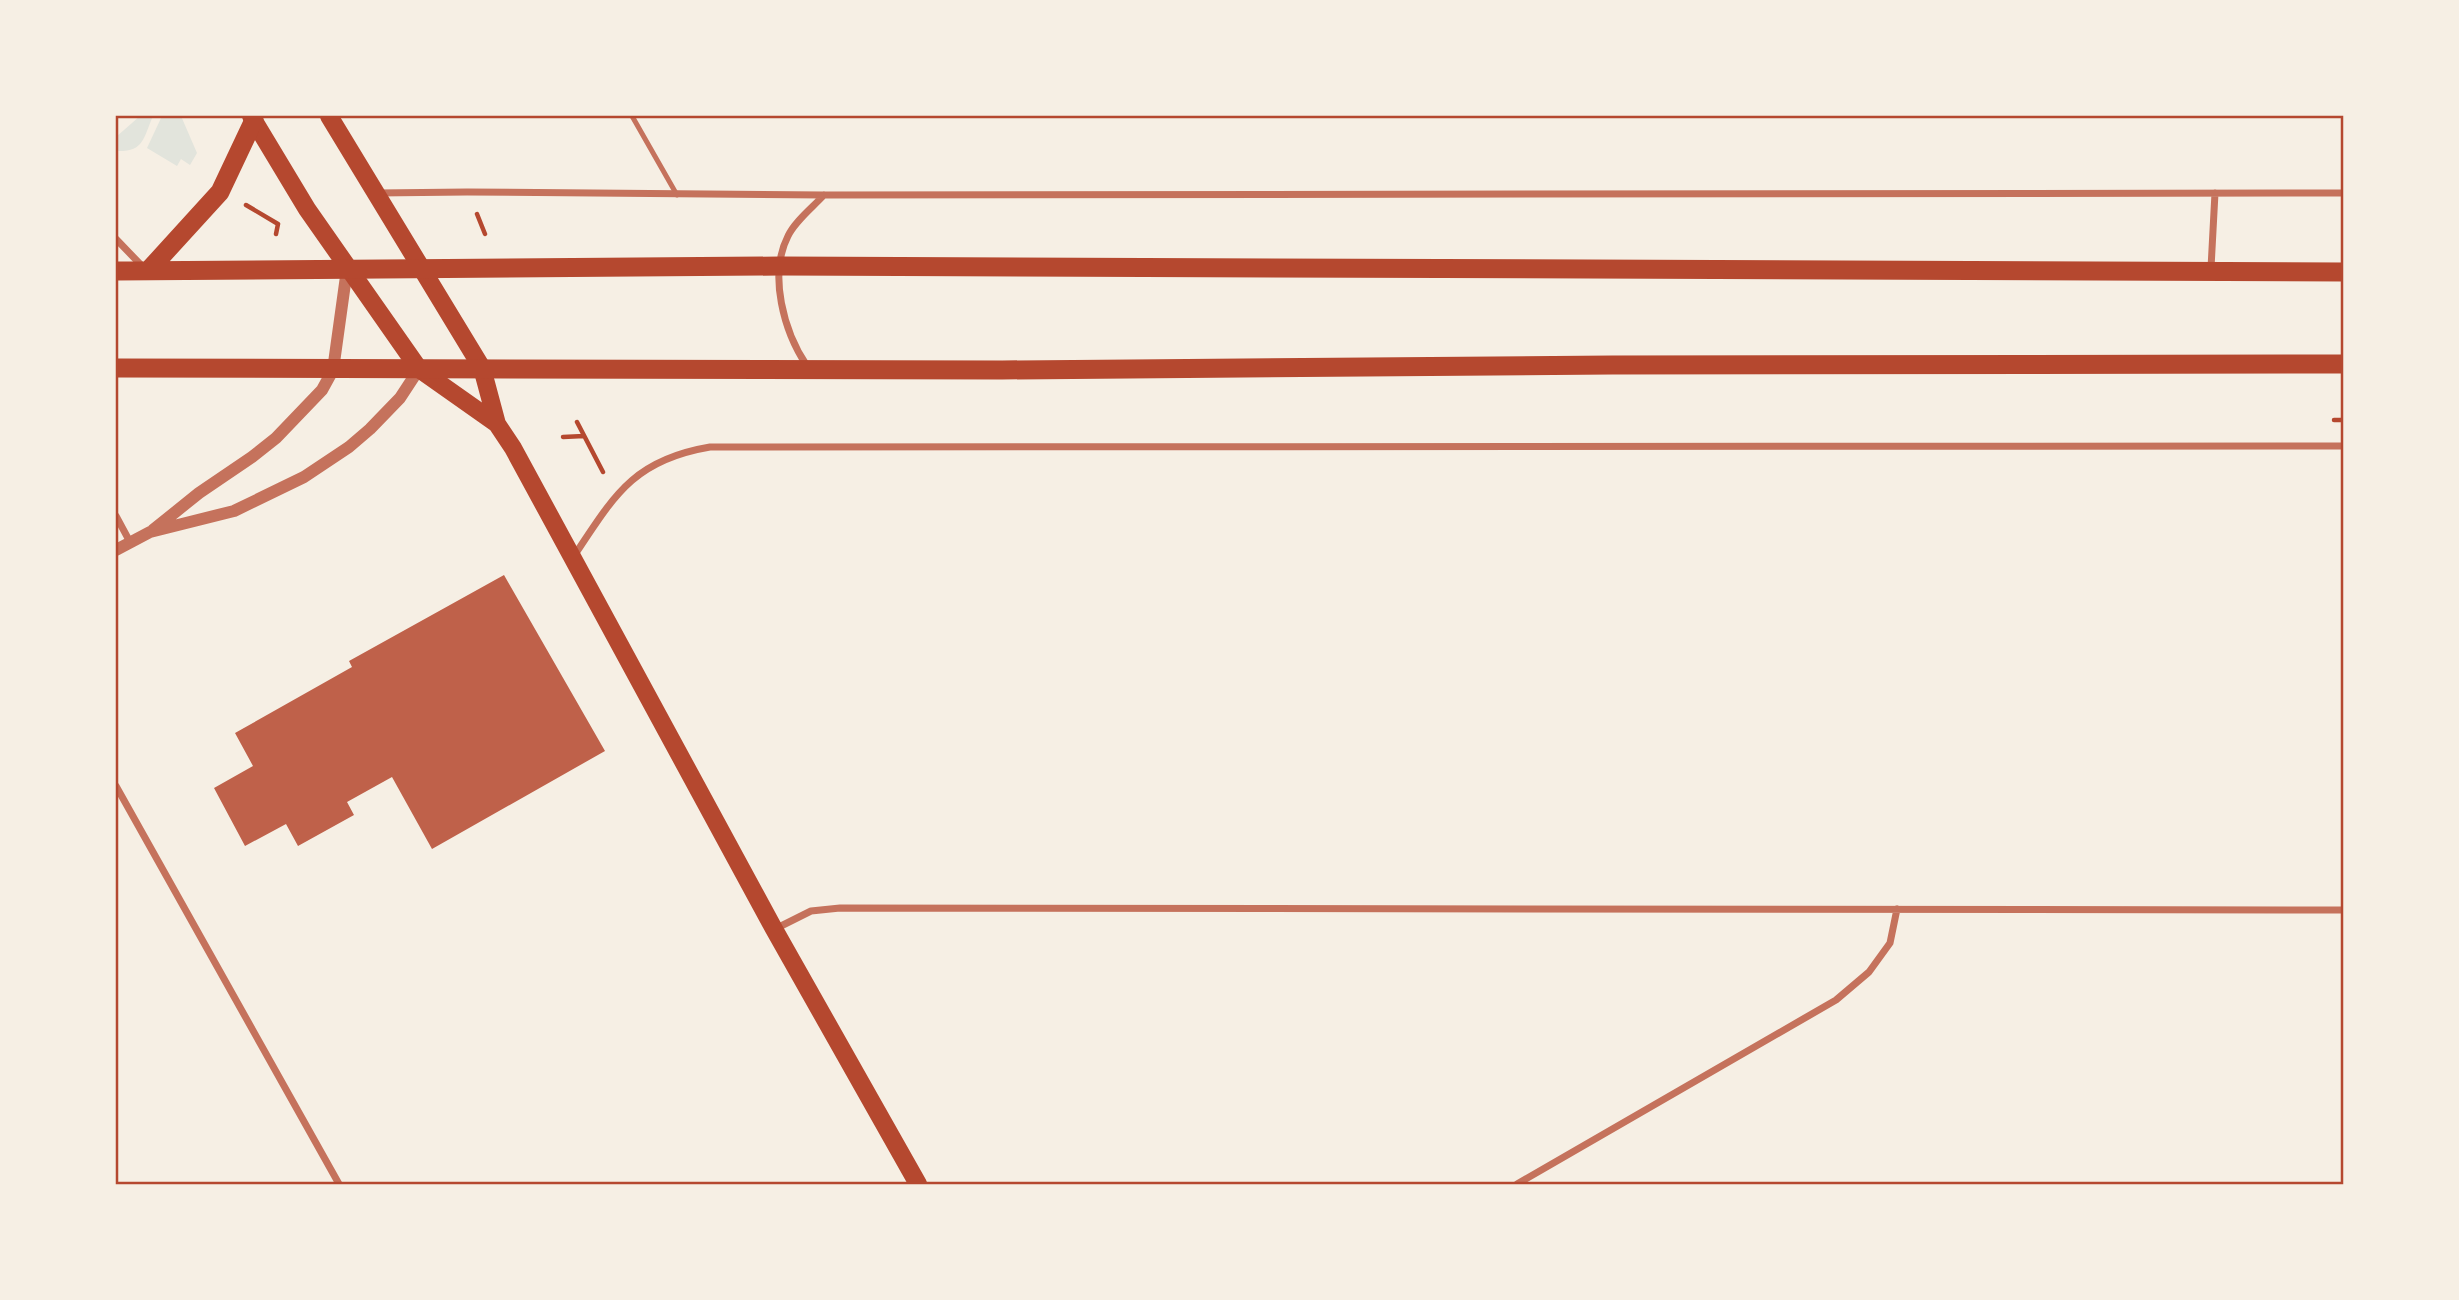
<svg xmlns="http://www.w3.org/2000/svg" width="2459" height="1300" viewBox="0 0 2459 1300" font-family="Quicksand,sans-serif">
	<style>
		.green { fill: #e2e4dc }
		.building { fill: #bf614a }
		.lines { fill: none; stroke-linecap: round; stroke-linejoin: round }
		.path { stroke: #b5482f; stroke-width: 4.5 }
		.service { stroke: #c5725c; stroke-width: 5 }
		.minor { stroke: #c5725c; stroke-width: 7 }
		.tertiary { stroke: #c5725c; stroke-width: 12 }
		.primary { stroke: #b5482f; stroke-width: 18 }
		.trunk { stroke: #b5482f; stroke-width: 19 }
		.neatline { fill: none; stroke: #b5482f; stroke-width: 2.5 }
	</style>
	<rect width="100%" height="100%" fill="#f6efe4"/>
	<path class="green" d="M140,116h13c-10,23 -9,36 -37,35v-14z
		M162,116h19l16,37 -7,12 -9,-6 -4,7 -30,-18z"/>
	<path class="building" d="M504,575l101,176 -173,98 -40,-72 -45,25 7,13 -56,31 -12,-22 -41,22 -31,-58 39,-22 -18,-33 117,-66 -3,-6z"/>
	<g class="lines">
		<path class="path" d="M246,205l32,19
			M477,214l8,20
			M276,234l2,-10
			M2334,420h10
			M577,422l26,50
			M563,437l21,-1"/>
		<path class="service" d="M632,116l45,79"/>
		<path class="minor" d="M377,193l90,-1 357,3 1520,-2
			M116,239l26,27
			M2211,268l4,-75
			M807,366c-23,-34 -39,-91 -19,-130 7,-15 25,-29 36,-41
			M116,516l14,26
			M574,556c40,-60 59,-96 136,-109l1634,-1
			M116,786l223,398
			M775,929l36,-18 29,-3 1504,2
			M1517,1184l319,-184 33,-28 21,-29 7,-34"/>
		<path class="tertiary" d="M153,530l46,-37 53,-36 24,-19 46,-48 11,-20 14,-101
			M116,550l34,-18 84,-21 70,-34 45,-30 21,-18 30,-31 19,-29"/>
		<path class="primary" d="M251,116l56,93 112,160 78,55
			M329,116l153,252 15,56 16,24 261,481 144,255"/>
		<path class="trunk" d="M116,271l664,-5 1564,6
			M148,271l72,-79 34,-72
			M116,368l886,2 610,-5 732,-1"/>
	</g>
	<rect width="2459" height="1300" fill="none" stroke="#f6efe4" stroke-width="234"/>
	<rect x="117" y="117" width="2225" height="1066" class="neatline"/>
</svg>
